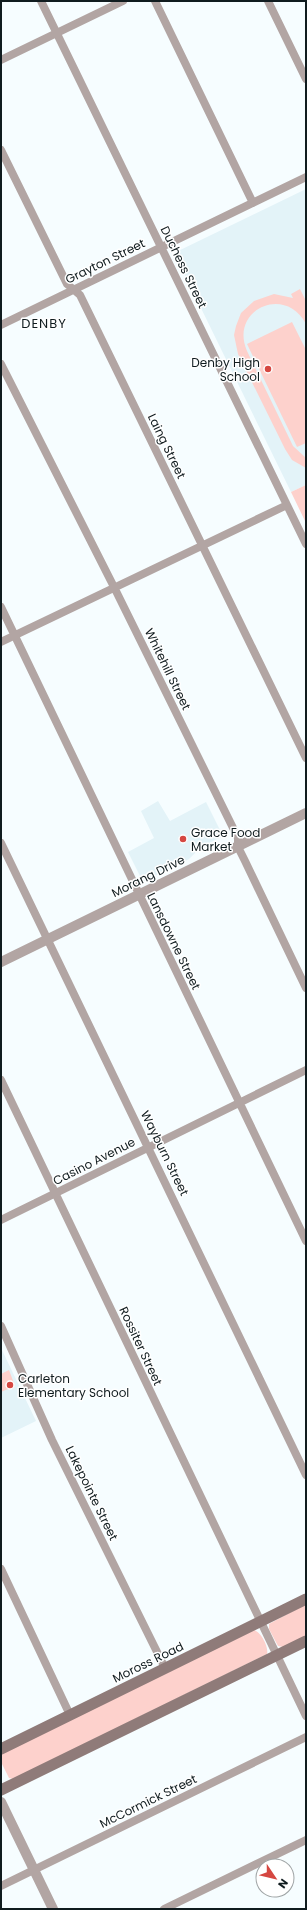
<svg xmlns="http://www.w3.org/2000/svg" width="307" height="1910" viewBox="0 0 307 1910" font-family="Poppins,sans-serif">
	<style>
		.built { fill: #e3f3f8 }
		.green { fill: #fdd1cc }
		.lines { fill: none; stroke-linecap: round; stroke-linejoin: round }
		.minor { stroke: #b2a5a3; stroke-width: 8 }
		.tertiary { stroke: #b2a5a3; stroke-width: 10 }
		.secondary { stroke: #8f7b79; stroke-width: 11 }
		.poi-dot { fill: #d54741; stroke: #fff; stroke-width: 1.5 }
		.labels { text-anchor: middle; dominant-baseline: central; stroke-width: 3; stroke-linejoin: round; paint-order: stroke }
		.street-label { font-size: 12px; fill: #101c1f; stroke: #fff }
		.poi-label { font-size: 12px; fill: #101c1f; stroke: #fff; text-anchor: start }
		.neighbourhood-label { font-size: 13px; letter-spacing: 1px; fill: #101c1f; stroke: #fff }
	</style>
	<rect width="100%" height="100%" fill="#f6fdff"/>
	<path class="built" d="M306,189v296l-15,7 -117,-239z
		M158,801l12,20 36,-19 17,34 -22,11 -12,12 -46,23 -15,-30 26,-14 -13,-27z
		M1,1348l35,73 -35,17z"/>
	<path class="green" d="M300,289l6,12v23c-21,-40 -77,-14 -59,27l46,95 13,12v10l-14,-8 -7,-11 -47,-95 -4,-19 2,-9 5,-13 13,-12 20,-7 19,4 -2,-4z
		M292,322l14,28v93l-9,4 -50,-103z
		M306,485v38l-15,-31z
		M9,1370l6,16 -14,6v-18z
		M306,1604v32l-23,11 -5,-1 -9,-17v-5z
		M254,1630c7,2 15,17 13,24l-254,125 -4,-1 -8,-16v-7l3,-3z"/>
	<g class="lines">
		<path class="minor" d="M41,1l265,543
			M155,1l98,202
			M268,1l38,78
			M1,60l122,-59
			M1,150l66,134 13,11 226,463
			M1,325l305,-148
			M1,364l113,223 124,251v9l7,14 61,127
			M1,607l305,634
			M1,642l286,-137
			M1,843l305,632
			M1,1080l305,636
			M1,1220l305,-150
			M1,1326l51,114 113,228
			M1,1569l69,146
			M1,1886l305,-149
			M164,1909l142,-69"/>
		<path class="tertiary" d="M1,962l305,-149
			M1,1802l52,107"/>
		<path class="secondary" d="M1,1749l305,-150
			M1,1790l305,-149"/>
	</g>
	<g class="poi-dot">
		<circle cx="268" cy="369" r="4"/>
		<circle cx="183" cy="839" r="4"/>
		<circle cx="10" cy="1385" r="4"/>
	</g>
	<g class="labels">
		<g class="street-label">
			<text transform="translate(105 261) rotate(-26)">Grayton Street</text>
			<text transform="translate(184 267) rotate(64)">Duchess Street</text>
			<text transform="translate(167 446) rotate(64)">Laing Street</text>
			<text transform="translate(168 669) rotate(64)">Whitehill Street</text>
			<text transform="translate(148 876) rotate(-26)">Morang Drive</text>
			<text transform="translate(174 941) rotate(64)">Lansdowne Street</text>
			<text transform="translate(165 1153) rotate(64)">Wayburn Street</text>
			<text transform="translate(94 1161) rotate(-27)">Casino Avenue</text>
			<text transform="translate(141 1346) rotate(65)">Rossiter Street</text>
			<text transform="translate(92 1493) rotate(64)">Lakepointe Street</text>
			<text transform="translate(148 1662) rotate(-26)">Moross Road</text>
			<text transform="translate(148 1801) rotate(-26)">McCormick Street</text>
		</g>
		<g class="poi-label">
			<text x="260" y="362" text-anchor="end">Denby High<tspan x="260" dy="14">School</tspan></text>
			<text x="191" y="832">Grace Food<tspan x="191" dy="14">Market</tspan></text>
			<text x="18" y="1378">Carleton<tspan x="18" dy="14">Elementary School</tspan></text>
		</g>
		<g class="neighbourhood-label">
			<text x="44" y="323">DENBY</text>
		</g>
	</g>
	<rect width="307" height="1910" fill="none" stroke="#101c1f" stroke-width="4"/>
	<g transform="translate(275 1878) rotate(125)"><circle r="19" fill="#ffffff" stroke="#9fa4a5"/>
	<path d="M0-3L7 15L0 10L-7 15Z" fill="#d54741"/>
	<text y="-6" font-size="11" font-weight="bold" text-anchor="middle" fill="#101c1f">N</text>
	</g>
</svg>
